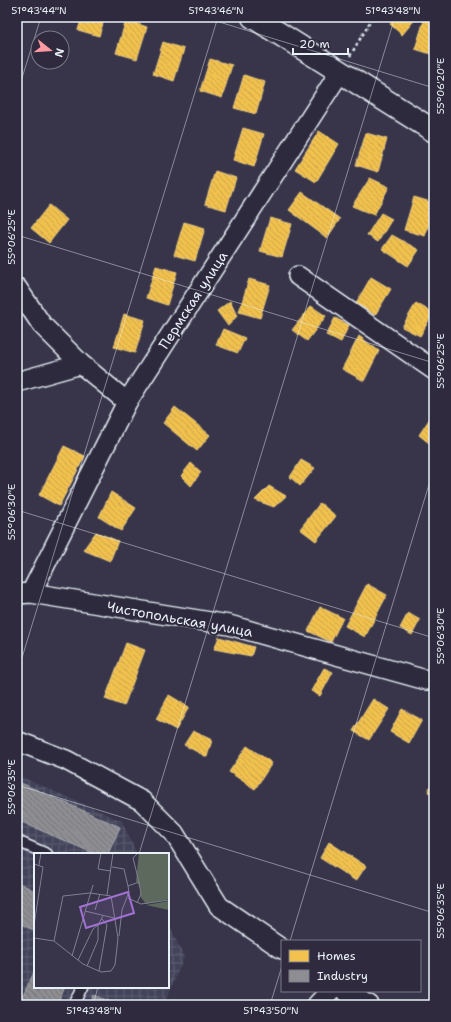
<svg xmlns="http://www.w3.org/2000/svg" width="451" height="1022" viewBox="0 0 451 1022" font-family="'Shantell Sans',sans-serif">
	<style>
		.industrial { fill: url(#industrial-grid) }
		.homes { fill: url(#homes-back-hatch); stroke: #efcf81 }
		.industry { fill: url(#industry-back-hatch); stroke: #a8abb1 }
		.lines { fill: none; stroke-linecap: round; stroke-linejoin: round }
		.lane-casing { stroke: #e8f1f8; stroke-width: 13 }
		.street-casing { stroke: #e8f1f8; stroke-width: 22 }
		.secondary-casing { stroke: #e8f1f8; stroke-width: 25 }
		.path { stroke: #e8f1f8; stroke-width: 2.5; stroke-dasharray: 3 3; stroke-linecap: butt }
		.lane { stroke: #2f2a3d; stroke-width: 10 }
		.street { stroke: #2f2a3d; stroke-width: 19 }
		.secondary { stroke: #2f2a3d; stroke-width: 22 }
		.ticks { fill: none; stroke: #e8f1f8; stroke-width: 1; stroke-opacity: 0.45 }
		.labels { text-anchor: middle; dominant-baseline: central; stroke-width: 4; stroke-linejoin: round; paint-order: stroke }
		.street-label { font-size: 14px; fill: #e8f1f8; stroke: #2f2a3d }
		.inset-road { fill: none; stroke: #7e8090; stroke-width: 1 }
		.view { fill: #a171d3; fill-opacity: 0.15; stroke: #a171d3; stroke-width: 2 }
		.inset-edge { fill: none; stroke: #e8f1f8; stroke-width: 2 }
		.neatline { fill: none; stroke: #e8f1f8; stroke-width: 1.5 }
		.ticks-label { font-size: 10px; text-anchor: middle; fill: #e8f1f8 }
	</style>
	<defs>
		<pattern id="industrial-grid" width="8" height="8" patternUnits="userSpaceOnUse"><rect width="8" height="8" fill="#43435a"/><path d="M0 4h8M4 0v8" fill="none" stroke="#5e5f72"/></pattern>
		<pattern id="homes-back-hatch" width="6" height="6" patternUnits="userSpaceOnUse"><rect width="6" height="6" fill="#f2c14e"/><path d="M-1 5l2 2M0 0l6 6M5-1l2 2" fill="none" stroke="#c7a34d"/></pattern>
		<pattern id="industry-back-hatch" width="6" height="6" patternUnits="userSpaceOnUse"><rect width="6" height="6" fill="#8d8d92"/><path d="M-1 5l2 2M0 0l6 6M5-1l2 2" fill="none" stroke="#747579"/></pattern>
	</defs>
	<rect width="100%" height="100%" fill="#38354a"/>
	<filter id="ink" filterUnits="userSpaceOnUse"><feTurbulence type="fractalNoise" baseFrequency=".025" numOctaves="2"/><feDisplacementMap in="SourceGraphic" scale="8" xChannelSelector="R" yChannelSelector="G"/><feConvolveMatrix kernelMatrix="1 2 1 2 8 2 1 2 1" color-interpolation-filters="sRGB"/></filter>
	<g filter="url(#ink)">
		<path class="industrial" d="M17,775l105,46 15,33h-102v133h133v-65l16,35 -20,48h-147z"/>
		<path class="homes" d="M82,17h23l-6,19 -21,-6z
			M395,17h22l-15,18 -12,-11z
			M425,17l9,2v36l-19,-6z
			M126,20l21,7 -10,32 -21,-6z
			M163,42l21,7 -10,32 -21,-7z
			M210,59l22,6 -10,33 -22,-7z
			M244,75l21,7 -9,32 -22,-6z
			M243,128l21,6 -10,33 -21,-7z
			M319,131l20,13 -23,38 -21,-13z
			M366,133l21,6 -9,33 -22,-7z
			M215,171l21,7 -10,32 -21,-6z
			M370,178l19,9 -15,28 -22,-9z
			M302,192l38,27 -13,19 -38,-28z
			M414,197l20,6v5l-9,28 -21,-6z
			M49,205l18,15 -18,23 -18,-15z
			M381,213l11,6 -14,23 -11,-7z
			M270,218l22,6 -10,33 -22,-6z
			M184,222l21,6 -10,33 -21,-6z
			M392,235l27,15 -11,16 -26,-17z
			M156,266l21,6 -10,33 -21,-7z
			M371,277l20,12 -16,26 -19,-12z
			M249,279l21,6 -10,33 -21,-6z
			M230,301l7,15 -9,10 -11,-15z
			M416,303l17,10 -13,23 -18,-9z
			M311,306l15,10 -19,25 -15,-11z
			M124,314l21,6 -10,33 -21,-6z
			M335,318l14,7 -8,17 -15,-7z
			M223,329l22,9 -7,15 -22,-8z
			M359,336l20,15 -15,30 -22,-12z
			M175,407l35,28 -13,16 -34,-28z
			M434,412v35l-15,-12z
			M64,446l21,10 -26,50 -20,-11z
			M301,460l14,8 -15,18 -10,-9z
			M191,463l10,9 -10,14 -10,-10z
			M269,486l17,10 -12,11 -19,-7z
			M111,492l25,16 -15,23 -22,-14z
			M320,503l16,13 -20,25 -16,-12z
			M96,532l22,9 -8,20 -27,-11z
			M367,584l20,11 -22,42 -20,-11z
			M320,607l23,11 -12,24 -23,-11z
			M408,613l12,7 -8,15 -12,-7z
			M219,637l35,10 -3,9 -37,-7z
			M126,643l19,7 -21,56 -19,-7z
			M324,668l9,4 -13,24 -9,-5z
			M169,695l20,12 -13,23 -20,-11z
			M373,699l16,10 -20,31 -16,-9z
			M402,709l20,11 -13,23 -19,-11z
			M193,731l19,9 -5,17 -23,-12z
			M247,746l25,17 -17,26 -26,-17z
			M434,777v18l-6,-3z
			M329,842l37,24 -10,15 -36,-23z"/>
		<path class="industry" d="M21,783l99,44 -12,27h-13l-78,-34v-28z
			M17,882l18,9v40l-18,-9z
			M35,970v17h30l-8,18h-30l-7,-3z
			M94,995l24,10h-28z"/>
		<g class="lines">
			<defs>
				<path id="lane" d="M17,841l30,13
					M74,1005l9,-18"/>
				<path id="street" d="M298,276l136,94
					M17,288l25,37 39,39 46,38
					M17,382l64,-18
					M31,593l96,-191 213,-330
					M17,594l14,-1 198,32 197,55 8,-1
					M17,741l49,19 76,41 32,32 45,73 63,43
					M345,991l24,14
					M317,1005l13,-14"/>
				<path id="secondary" d="M253,17l181,114"/>
			</defs>
			<use href="#lane" class="lane-casing"/>
			<use href="#street" class="street-casing"/>
			<use href="#secondary" class="secondary-casing"/>
			<path class="path" d="M350,56l23,-39"/>
			<use href="#lane" class="lane"/>
			<use href="#street" class="street"/>
			<use href="#secondary" class="secondary"/>
		</g>
	</g>
	<path class="ticks" d="M203,17l231,71M17,94l24,-77M17,235l417,128M17,510l417,128M17,674l201,-657M17,785l417,128M139,854l256,-837M290,941l144,-473M93,1005l5,-18M270,1005l12,-39"/>
	<g class="labels">
		<g class="street-label">
			<text transform="translate(193 300) rotate(-57)">Пермская улица</text>
			<text transform="translate(180 619) rotate(10)">Чистопольская улица</text>
		</g>
	</g>
	<g transform="translate(34 853)">
		<rect width="135" height="135" fill="#38354a"/>
		<path d="M105,0h30v46l-23,5 -6,-8 1,-7 -5,-8zM135,48v9l-23,-5z" fill="#5e695d"/>
		<path class="inset-road" d="M67,0l-3,16 13,2M0,11l9,3 -9,58M5,12l2,-12M78,14l12,2 4,17M73,42l6,-42M94,45l13,6 28,-4M103,50l4,-9 -2,-12M61,57l5,-16M51,58l29,7M85,83l3,-26 7,-18 -1,-6 11,-4 -6,-24 5,-5M0,85l20,3 29,23 18,8 10,-1 4,-6 3,-27 -7,-42 -21,-3 -27,3 -9,45M38,103l21,-71M44,107l15,-31 5,-4M53,113l11,-26v-15l5,-9M65,118l8,-46 -5,-6"/>
		<path class="view" d="M94,39l6,21 -48,15 -6,-21z"/>
		<rect width="135" height="135" class="inset-edge"/>
	</g>
	<rect width="451" height="1022" fill="none" stroke="#2f2a3d" stroke-width="44"/>
	<rect x="281" y="940" width="140" height="52" fill="#2f2a3d" stroke="#797a88"/>
	<rect x="289" y="950" width="20" height="12" fill="#f2c14e" stroke="#797a88"/>
	<text x="317" y="960" font-size="12" fill="#e8f1f8">Homes</text>
	<rect x="289" y="970" width="20" height="12" fill="#8d8d92" stroke="#797a88"/>
	<text x="317" y="980" font-size="12" fill="#e8f1f8">Industry</text>
	<g transform="translate(50 50) rotate(107)"><circle r="19" fill="#2f2a3d" stroke="#797a88"/>
	<path d="M0-3L7 15L0 10L-7 15Z" fill="#ff9aa2"/>
	<text y="-6" font-size="11" font-weight="bold" text-anchor="middle" fill="#e8f1f8">N</text>
	</g>
	<path d="M293 48v6h55v-6" fill="none" stroke="#e8f1f8" stroke-width="2"/>
	<text x="299" y="48" font-size="12" fill="#e8f1f8" stroke="#2f2a3d" stroke-width="3" paint-order="stroke">20 m</text>
	<rect x="22" y="22" width="407" height="978" class="neatline"/>
	<g class="ticks-label">
		<text x="39" y="14">51°43'44"N</text>
		<text x="216" y="14">51°43'46"N</text>
		<text x="393" y="14">51°43'48"N</text>
		<text transform="translate(440 86) rotate(-90)" y="4">55°06'20"E</text>
		<text transform="translate(11 237) rotate(-90)" y="4">55°06'25"E</text>
		<text transform="translate(440 361) rotate(-90)" y="4">55°06'25"E</text>
		<text transform="translate(11 512) rotate(-90)" y="4">55°06'30"E</text>
		<text transform="translate(440 636) rotate(-90)" y="4">55°06'30"E</text>
		<text transform="translate(11 787) rotate(-90)" y="4">55°06'35"E</text>
		<text transform="translate(440 911) rotate(-90)" y="4">55°06'35"E</text>
		<text x="94" y="1014">51°43'48"N</text>
		<text x="271" y="1014">51°43'50"N</text>
	</g>
</svg>
